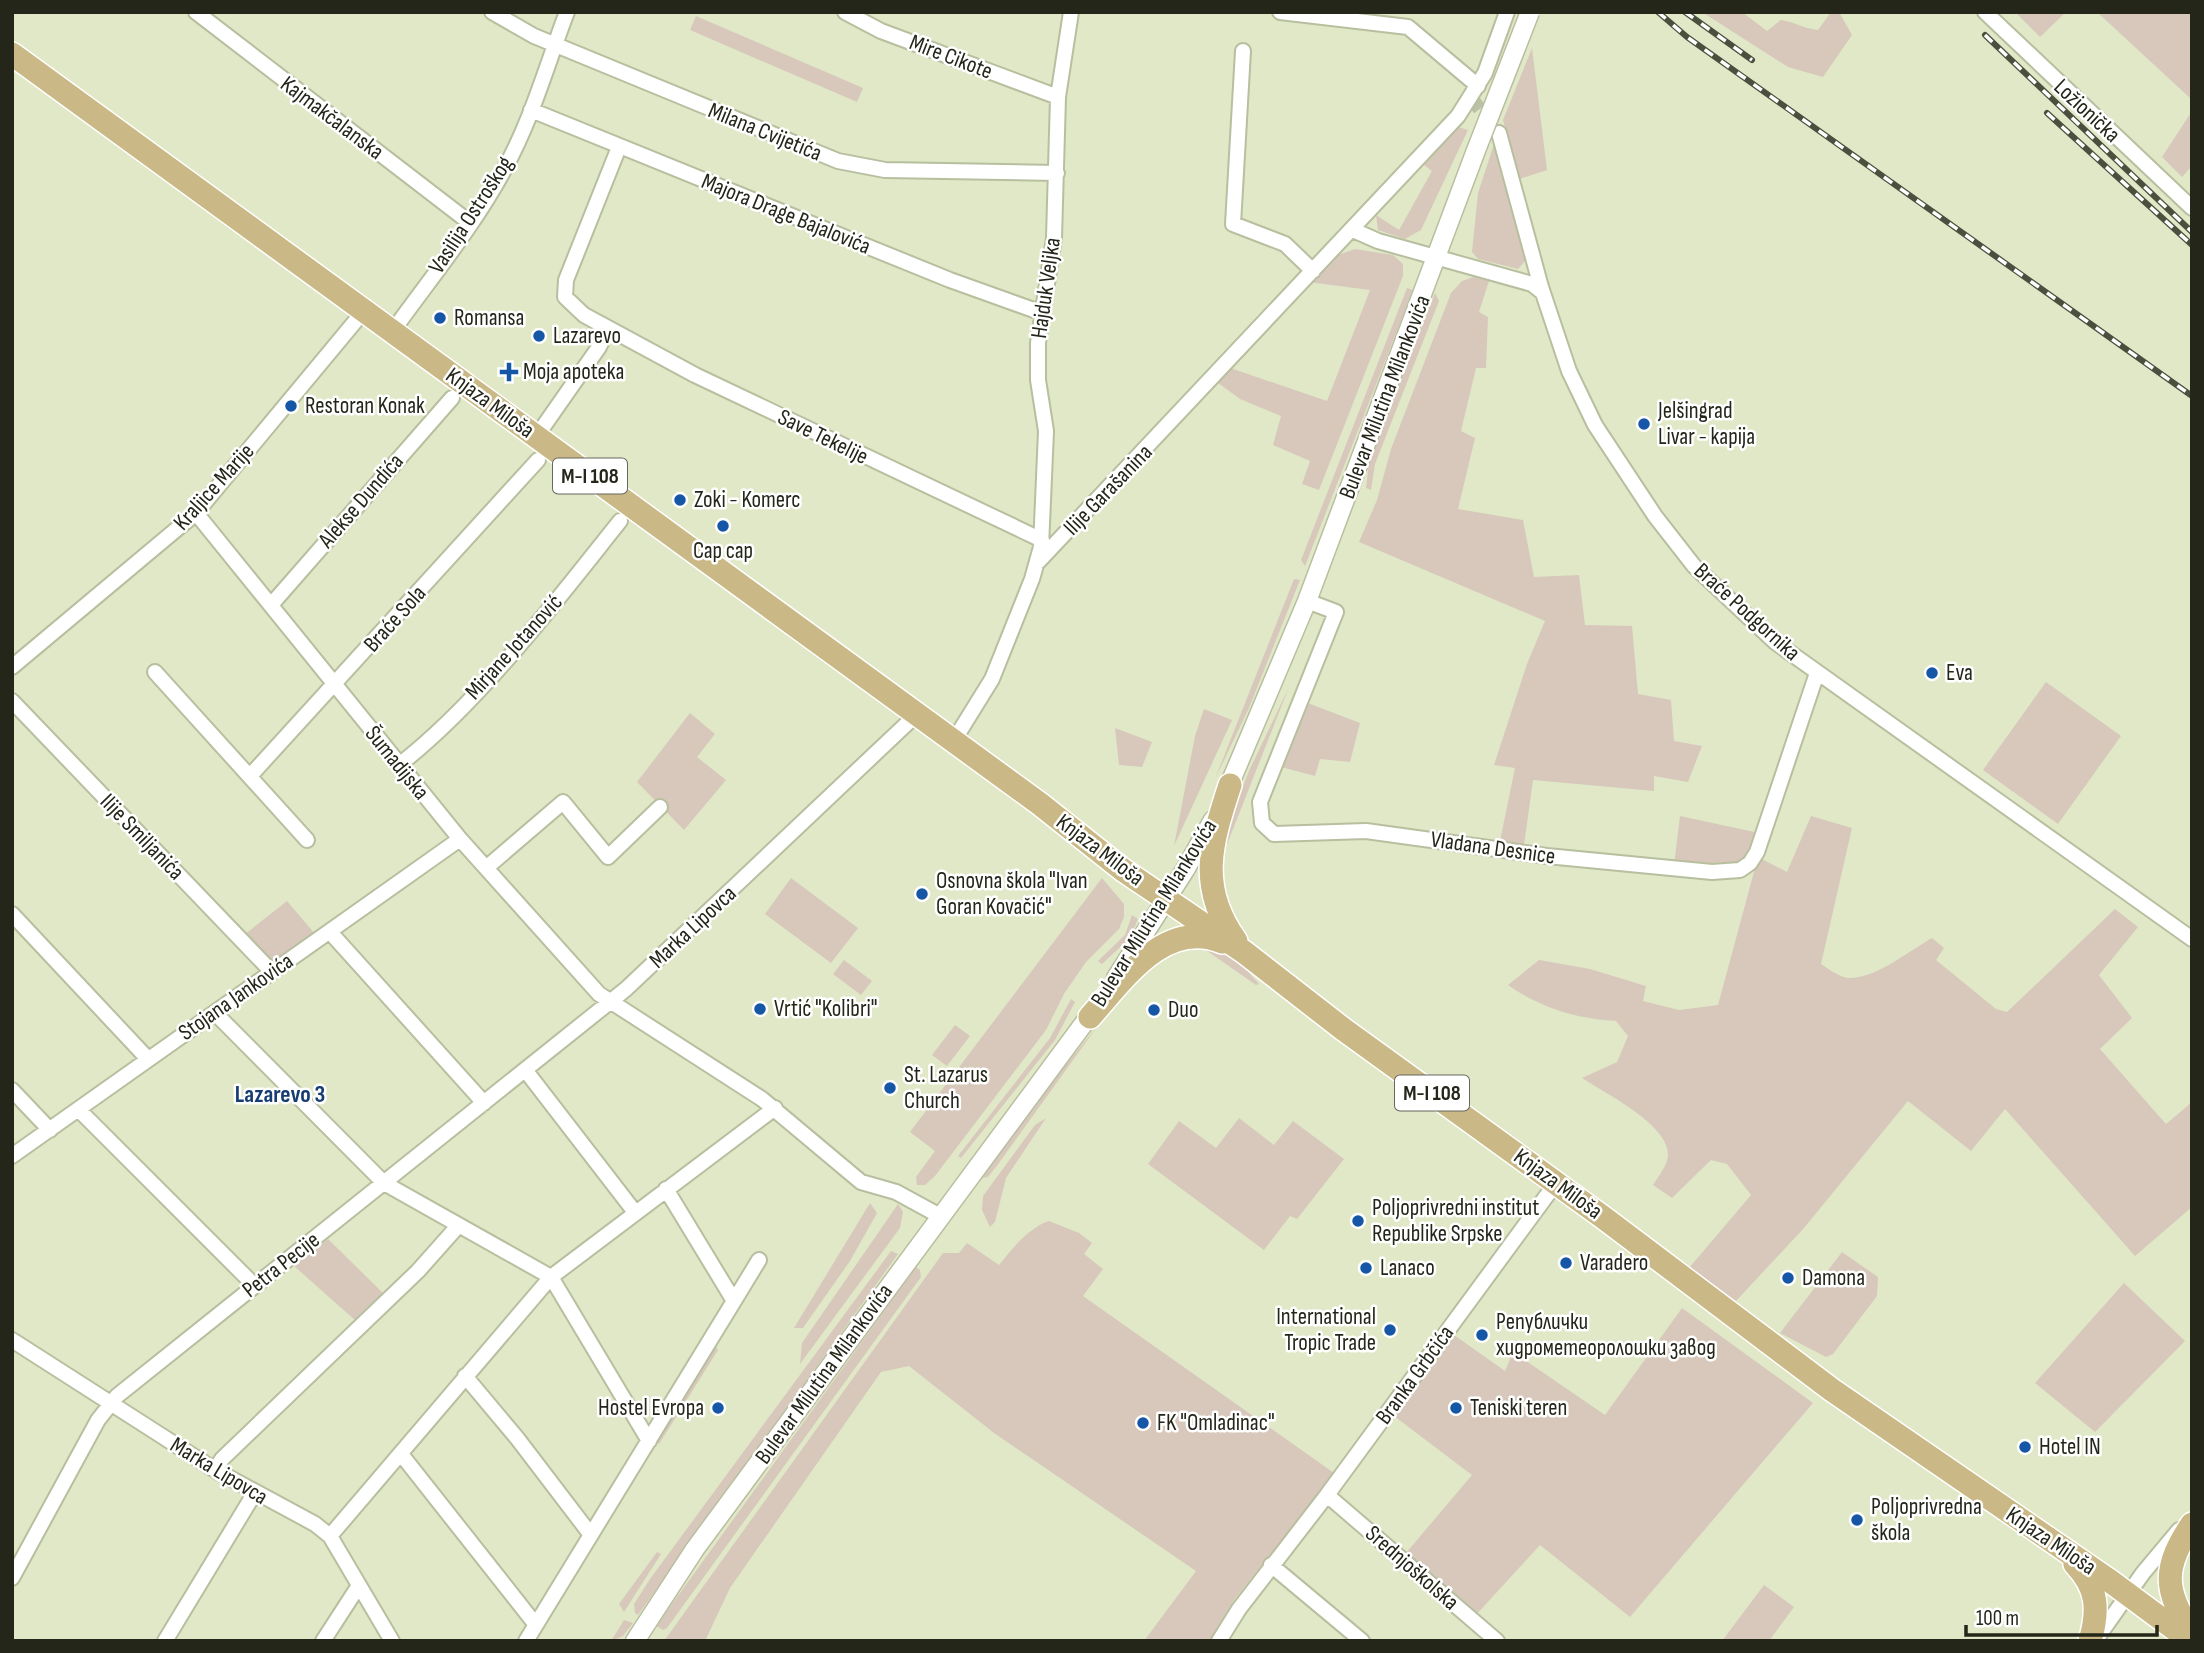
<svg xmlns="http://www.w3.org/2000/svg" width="2204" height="1653" viewBox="0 0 2204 1653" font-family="'Sofia Sans Condensed',sans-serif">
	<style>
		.green { fill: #d7c8bb }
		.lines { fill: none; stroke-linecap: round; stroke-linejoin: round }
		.minor-tunnel { stroke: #bac1a4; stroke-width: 14; stroke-dasharray: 14 7; stroke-linecap: butt }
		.minor-casing { stroke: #b7bf9f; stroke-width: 18 }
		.tertiary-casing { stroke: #b7bf9f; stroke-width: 21 }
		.primary-casing { stroke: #fff; stroke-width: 26 }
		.minor { stroke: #fff; stroke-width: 14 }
		.tertiary { stroke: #fff; stroke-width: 18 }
		.primary { stroke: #cab986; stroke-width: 23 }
		.rail-casing { stroke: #4b503e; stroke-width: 6 }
		.rail { stroke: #fff; stroke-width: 3.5; stroke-dasharray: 10; stroke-linecap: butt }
		.tertiary-bridge-casing { stroke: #b7bf9f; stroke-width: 21; stroke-linecap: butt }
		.tertiary-bridge { stroke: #fff; stroke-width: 18 }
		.poi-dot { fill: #1656a6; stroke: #fff; stroke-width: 2.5 }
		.labels { text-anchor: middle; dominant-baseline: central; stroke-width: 5; stroke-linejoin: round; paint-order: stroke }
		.shield { fill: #fff; stroke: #65675e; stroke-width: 2 }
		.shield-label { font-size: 21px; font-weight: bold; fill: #232619 }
		.street-label { font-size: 23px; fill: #232619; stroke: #fff }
		.poi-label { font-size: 23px; fill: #232619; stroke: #fff; text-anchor: start }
		.neighbourhood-label { font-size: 24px; font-weight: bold; fill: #163d71; stroke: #fff }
	</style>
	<rect width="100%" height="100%" fill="#e0e8c7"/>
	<path class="green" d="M1702,12h40l25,19 14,-11c14,2 24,9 37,10l13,-18h8l13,23 -29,42 -35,-10z
		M2015,12h51l-26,25z
		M2097,12h95v94l-2,-8z
		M696,16l167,72 -6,14 -167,-72z
		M1532,48l15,122 -28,9 -16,-59z
		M2192,111v55l-10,11 -20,-20z
		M1458,127l10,3 -47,100 -16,9 -27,-9 -2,-15 23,15 33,-59 -8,-6z
		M1496,138l29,123 -7,8 -40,-10 -6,-7 6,-59z
		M1355,249l38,6 10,9v12l-84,214 -17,-6 8,-23 -37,-16 8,-29 -41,-17 -26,-19 13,-13 100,34 43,-111 -62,-8 30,-27z
		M1474,277l15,4 -10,31 9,5 -2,51h-10l-15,63 14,7 -17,71 65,11 11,57 45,-2 6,50 47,1 6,68 33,6 3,41 28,5 -14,36 -34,-6v15l-121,-11 -9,65 -24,-4 15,-73 -21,-3 33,-101 18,-43 -186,-79 18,-42 14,-51 60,-156 11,-12z
		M1407,288l6,2 -108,276 -4,-6z
		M1435,293l4,8 -64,163 -4,26 -5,-2 3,-26z
		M1294,579l6,1 -51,128 -34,71z
		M2046,682l75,54 -63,88 -75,-54z
		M1289,687l-63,160 -3,12 -5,-8 31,-80z
		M1305,702l55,21 -10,39 -30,-3 -5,17 -34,-9z
		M1204,709l28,11 -58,126 21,-110z
		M690,713l25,21 -18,23 29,23 -42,50 -47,-48z
		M1115,728l37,14 -10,25 -23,-2z
		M1680,816l79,17 -15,29 -11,3h-59z
		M1811,816l41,12 -31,136c9,6 19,14 30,14 27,-1 58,-27 81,-40l12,10 -8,12 60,49 11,3 108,-103 23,18 -39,48 33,43 -32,31 66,75 26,-22v105l-57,49 -130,-147 -34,42 -63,-50 -104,127 -68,73 -47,-33 62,-73 -24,-31 -16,-4 -39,38 -19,-13c5,-8 14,-19 15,-29 2,-31 -62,-62 -86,-78l35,-16 11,-26 -12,-15c-38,-2 -76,-13 -108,-36l31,-25 51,9 56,17 -3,15 36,9 39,-5 40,-148 29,15z
		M791,878l67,50 -27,35 -66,-49z
		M1102,878l22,26v13l-5,12 -33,33 -22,32 -18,36 -111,146 -10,9h-8l-1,-8 19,-26 -25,-19z
		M287,901l28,33 -42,30 -29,-29z
		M1132,915l6,4 -8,19 -28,26 -4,-3 27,-26z
		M1207,942l29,16 23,26 -3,1 -56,-39z
		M844,960l28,21 -11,14 -28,-21z
		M1071,999l4,3 -20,38 -94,118 -3,-2 92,-118z
		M1099,1024l-100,139 -11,14 -6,1 39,-58z
		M955,1025l15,11 -23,30 -15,-11z
		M1046,1118l-40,60 -11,44 -5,5 -8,-17 1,-14 52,-71z
		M1239,1118l35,27 19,-24 51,38 -47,60 -7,-3 -26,34 -116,-86 31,-43 37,27z
		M870,1203l7,10 -27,48 -47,67h-9z
		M898,1204l5,8 -3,16 -100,136 2,-21z
		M1049,1221l30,12 13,10 -8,11 19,15 -20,27 251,177 -100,127 -25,41h-65l52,-70 -202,-138 -85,-67 -28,6 -151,216 -25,53h-41l279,-388h16l8,-10 32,22c14,-17 29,-37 50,-44z
		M328,1239l56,55 -28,27 -62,-55z
		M891,1251l7,3 -260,361 -3,-2 -1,-9 16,-25z
		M1842,1252l36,25 -1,19 -44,58 -7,3 -46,-24z
		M916,1267l4,3 1,7 -254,351 -4,2 -7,-4z
		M2124,1283l61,58 -90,91 -60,-49z
		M1682,1308l131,95 -183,214 -90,-72 -65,71 -69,-63 66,-78 -78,-59 60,-81 51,36 8,-19 92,63z
		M715,1346l3,4 -59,94 -4,-4z
		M657,1552l4,2 -37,58 -5,-8z
		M1764,1585l30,22 -25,34h-47z
		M624,1620l9,3 -10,13 -12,5z"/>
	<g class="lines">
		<path class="minor-tunnel" d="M1471,98l22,28"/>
		<defs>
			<path id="minor" d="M196,12l273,210
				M492,12l42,24 304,125 47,9 172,3
				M845,12l36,19 177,66
				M1280,12l128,15 70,59
				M1985,12l207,196
				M1243,51l-10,173 52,20 28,27
				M531,110l419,170 92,33
				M1499,133l42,154 28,84 26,54 60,91 39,50 81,76 417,297
				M619,147l-53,133 -1,17 19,18 111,60 347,165
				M1353,230l25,11 154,43 10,8
				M392,332c38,-53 82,-106 113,-164 27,-49 42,-104 62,-156
				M536,437l63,-90 9,-19
				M196,513l264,326 139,155 163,105 99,83 35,10 44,24
				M1038,562l420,-446 27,-43 22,-61
				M1307,601l29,11 -76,190 2,21 12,11 92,-3 181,25 165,16 28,-2 10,-7 7,-11 60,-179
				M271,605l181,-207
				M12,667l184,-154 167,-201
				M155,672l152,168
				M12,701l260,271
				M953,742l39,-63 40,-100 9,-32 5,-116 -8,-51v-37l16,-105 4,-141 13,-85
				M399,765c80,-62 157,-164 221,-244
				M250,776l288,-316
				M486,868l77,-66 45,55 52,-50
				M12,914l136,145
				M330,932l154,171
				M215,1013l169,170 167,94 98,164
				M526,1071l108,140
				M12,1090l38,40
				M79,1110l176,176
				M12,1156l448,-317
				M734,1301l25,-41
				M12,1340l203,130 100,54 15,12 221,-259 224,-169
				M465,1376l52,62 74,97
				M401,1454l135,171
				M215,1470l7,-11 196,-188 40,-45
				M1327,1495l170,146
				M330,1536l62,105
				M1271,1565l91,76
				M12,1578l86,-158 19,-24 509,-407 290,-274
				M165,1641l89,-147
				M323,1641l35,-54
				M526,1641l208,-340 -68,-112
				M1219,1641l20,-32 88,-114 229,-312
				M2095,1641l48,-68 36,-43"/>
			<path id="tertiary" d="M1225,795l82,-194 168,-448
				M1116,978l69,-108 28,-50
				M635,1641l60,-92 401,-542"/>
			<path id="primary" d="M12,54l1028,750 83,66 121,82 99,77 261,189 228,172 278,191 81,60
				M1230,785c-19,58 -33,102 6,156
				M1090,1017c33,-37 75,-99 132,-75
				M2192,1524c-29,43 -29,66 0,109
				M2075,1564c23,24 24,46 15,77"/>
		</defs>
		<use href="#minor" class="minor-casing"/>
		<use href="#tertiary" class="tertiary-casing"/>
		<use href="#primary" class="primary-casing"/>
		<use href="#minor" class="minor"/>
		<use href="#tertiary" class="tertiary"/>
		<use href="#primary" class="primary"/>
		<defs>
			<path id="rail" d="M1658,12l29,25 505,359
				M1685,12l67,48
				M1985,35l207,197
				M2047,113l145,132"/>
		</defs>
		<use href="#rail" class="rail-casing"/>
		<use href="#rail" class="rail"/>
		<defs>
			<path id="tertiary-bridge" d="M1475,153l55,-141"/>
		</defs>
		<use href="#tertiary-bridge" class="tertiary-bridge-casing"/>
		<use href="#tertiary-bridge" class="tertiary-bridge"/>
	</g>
	<g class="poi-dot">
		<circle cx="440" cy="318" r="7"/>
		<circle cx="539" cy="336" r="7"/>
		<path d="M505.5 361.5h7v7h7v7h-7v7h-7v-7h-7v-7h7z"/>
		<circle cx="291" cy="406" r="7"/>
		<circle cx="1644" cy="424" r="7"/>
		<circle cx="680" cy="500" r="7"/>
		<circle cx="723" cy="526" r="7"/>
		<circle cx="1932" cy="673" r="7"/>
		<circle cx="922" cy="894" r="7"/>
		<circle cx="760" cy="1009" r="7"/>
		<circle cx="1154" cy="1010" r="7"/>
		<circle cx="890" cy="1088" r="7"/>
		<circle cx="1358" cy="1221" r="7"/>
		<circle cx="1566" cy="1263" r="7"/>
		<circle cx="1366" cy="1268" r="7"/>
		<circle cx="1788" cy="1278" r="7"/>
		<circle cx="1390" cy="1330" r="7"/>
		<circle cx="1482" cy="1335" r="7"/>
		<circle cx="718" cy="1408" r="7"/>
		<circle cx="1456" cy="1408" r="7"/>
		<circle cx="1143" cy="1423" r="7"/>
		<circle cx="2025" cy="1447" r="7"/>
		<circle cx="1857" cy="1520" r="7"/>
	</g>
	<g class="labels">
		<g class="shield">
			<rect x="553" y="458.5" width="74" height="35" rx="5"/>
			<rect x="1395" y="1075.5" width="74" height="35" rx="5"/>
		</g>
		<g class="shield-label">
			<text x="590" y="476">M-I 108</text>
			<text x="1432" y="1093">M-I 108</text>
		</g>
		<g class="street-label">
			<text transform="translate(951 57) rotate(21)">Mire Cikote</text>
			<text transform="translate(2087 111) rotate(43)">Ložionička</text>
			<text transform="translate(332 118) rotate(37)">Kajmakčalanska</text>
			<text transform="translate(765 132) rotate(22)">Milana Cvijetića</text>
			<text transform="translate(786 214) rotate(22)">Majora Drage Bajalovića</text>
			<text transform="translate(471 215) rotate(-57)">Vasilija Ostroškog</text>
			<text transform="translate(1046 288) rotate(-82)">Hajduk Veljka</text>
			<text transform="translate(1385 397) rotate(-69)">Bulevar Milutina Milankovića</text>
			<text transform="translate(490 403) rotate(36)">Knjaza Miloša</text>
			<text transform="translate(823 437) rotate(26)">Save Tekelije</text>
			<text transform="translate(214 487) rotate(-48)">Kraljice Marije</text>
			<text transform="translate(1108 490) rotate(-46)">Ilije Garašanina</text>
			<text transform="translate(361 501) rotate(-49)">Alekse Dundića</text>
			<text transform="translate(1747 612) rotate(42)">Braće Podgornika</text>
			<text transform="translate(395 619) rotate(-48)">Braće Sola</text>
			<text transform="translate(514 647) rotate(-48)">Mirjane Jotanović</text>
			<text transform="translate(397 763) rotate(51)">Šumadijska</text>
			<text transform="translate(142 837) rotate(46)">Ilije Smiljanića</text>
			<text transform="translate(1493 848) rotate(8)">Vladana Desnice</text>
			<text transform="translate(1100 850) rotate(37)">Knjaza Miloša</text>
			<text transform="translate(1154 913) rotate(-58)">Bulevar Milutina Milankovića</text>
			<text transform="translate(693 927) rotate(-43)">Marka Lipovca</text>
			<text transform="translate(236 997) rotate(-35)">Stojana Jankovića</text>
			<text transform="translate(1558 1184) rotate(36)">Knjaza Miloša</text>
			<text transform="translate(281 1265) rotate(-38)">Petra Pecije</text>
			<text transform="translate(824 1374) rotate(-54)">Bulevar Milutina Milankovića</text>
			<text transform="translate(1415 1375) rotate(-54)">Branka Grbčića</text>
			<text transform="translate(219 1471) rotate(31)">Marka Lipovca</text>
			<text transform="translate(2051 1541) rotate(34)">Knjaza Miloša</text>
			<text transform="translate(1412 1568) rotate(41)">Srednjoškolska</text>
		</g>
		<g class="poi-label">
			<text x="454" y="318">Romansa</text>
			<text x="553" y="336">Lazarevo</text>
			<text x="523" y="372">Moja apoteka</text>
			<text x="305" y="406">Restoran Konak</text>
			<text x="1658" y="411">Jelšingrad<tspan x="1658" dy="26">Livar - kapija</tspan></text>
			<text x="694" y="500">Zoki - Komerc</text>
			<text x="723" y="551" text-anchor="middle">Cap cap</text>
			<text x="1946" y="673">Eva</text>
			<text x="936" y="881">Osnovna škola "Ivan<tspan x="936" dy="26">Goran Kovačić"</tspan></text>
			<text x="774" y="1009">Vrtić "Kolibri"</text>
			<text x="1168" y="1010">Duo</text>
			<text x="904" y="1075">St. Lazarus<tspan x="904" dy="26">Church</tspan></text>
			<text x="1372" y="1208">Poljoprivredni institut<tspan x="1372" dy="26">Republike Srpske</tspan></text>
			<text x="1580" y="1263">Varadero</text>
			<text x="1380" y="1268">Lanaco</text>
			<text x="1802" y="1278">Damona</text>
			<text x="1376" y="1317" text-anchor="end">International<tspan x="1376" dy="26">Tropic Trade</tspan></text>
			<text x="1496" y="1322">Републички<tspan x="1496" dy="26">хидрометеоролошки завод</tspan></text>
			<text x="704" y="1408" text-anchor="end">Hostel Evropa</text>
			<text x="1470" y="1408">Teniski teren</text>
			<text x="1157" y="1423">FK "Omladinac"</text>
			<text x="2039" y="1447">Hotel IN</text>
			<text x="1871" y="1507">Poljoprivredna<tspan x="1871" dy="26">škola</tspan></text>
		</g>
		<g class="neighbourhood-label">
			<text x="280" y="1094">Lazarevo 3</text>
		</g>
	</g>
	<rect width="2204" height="1653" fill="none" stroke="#232619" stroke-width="28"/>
	<path d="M1966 1625v10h191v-10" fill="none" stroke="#232619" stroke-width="3.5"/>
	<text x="1976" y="1625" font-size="21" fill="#232619" stroke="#ffffff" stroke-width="5" paint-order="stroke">100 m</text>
</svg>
